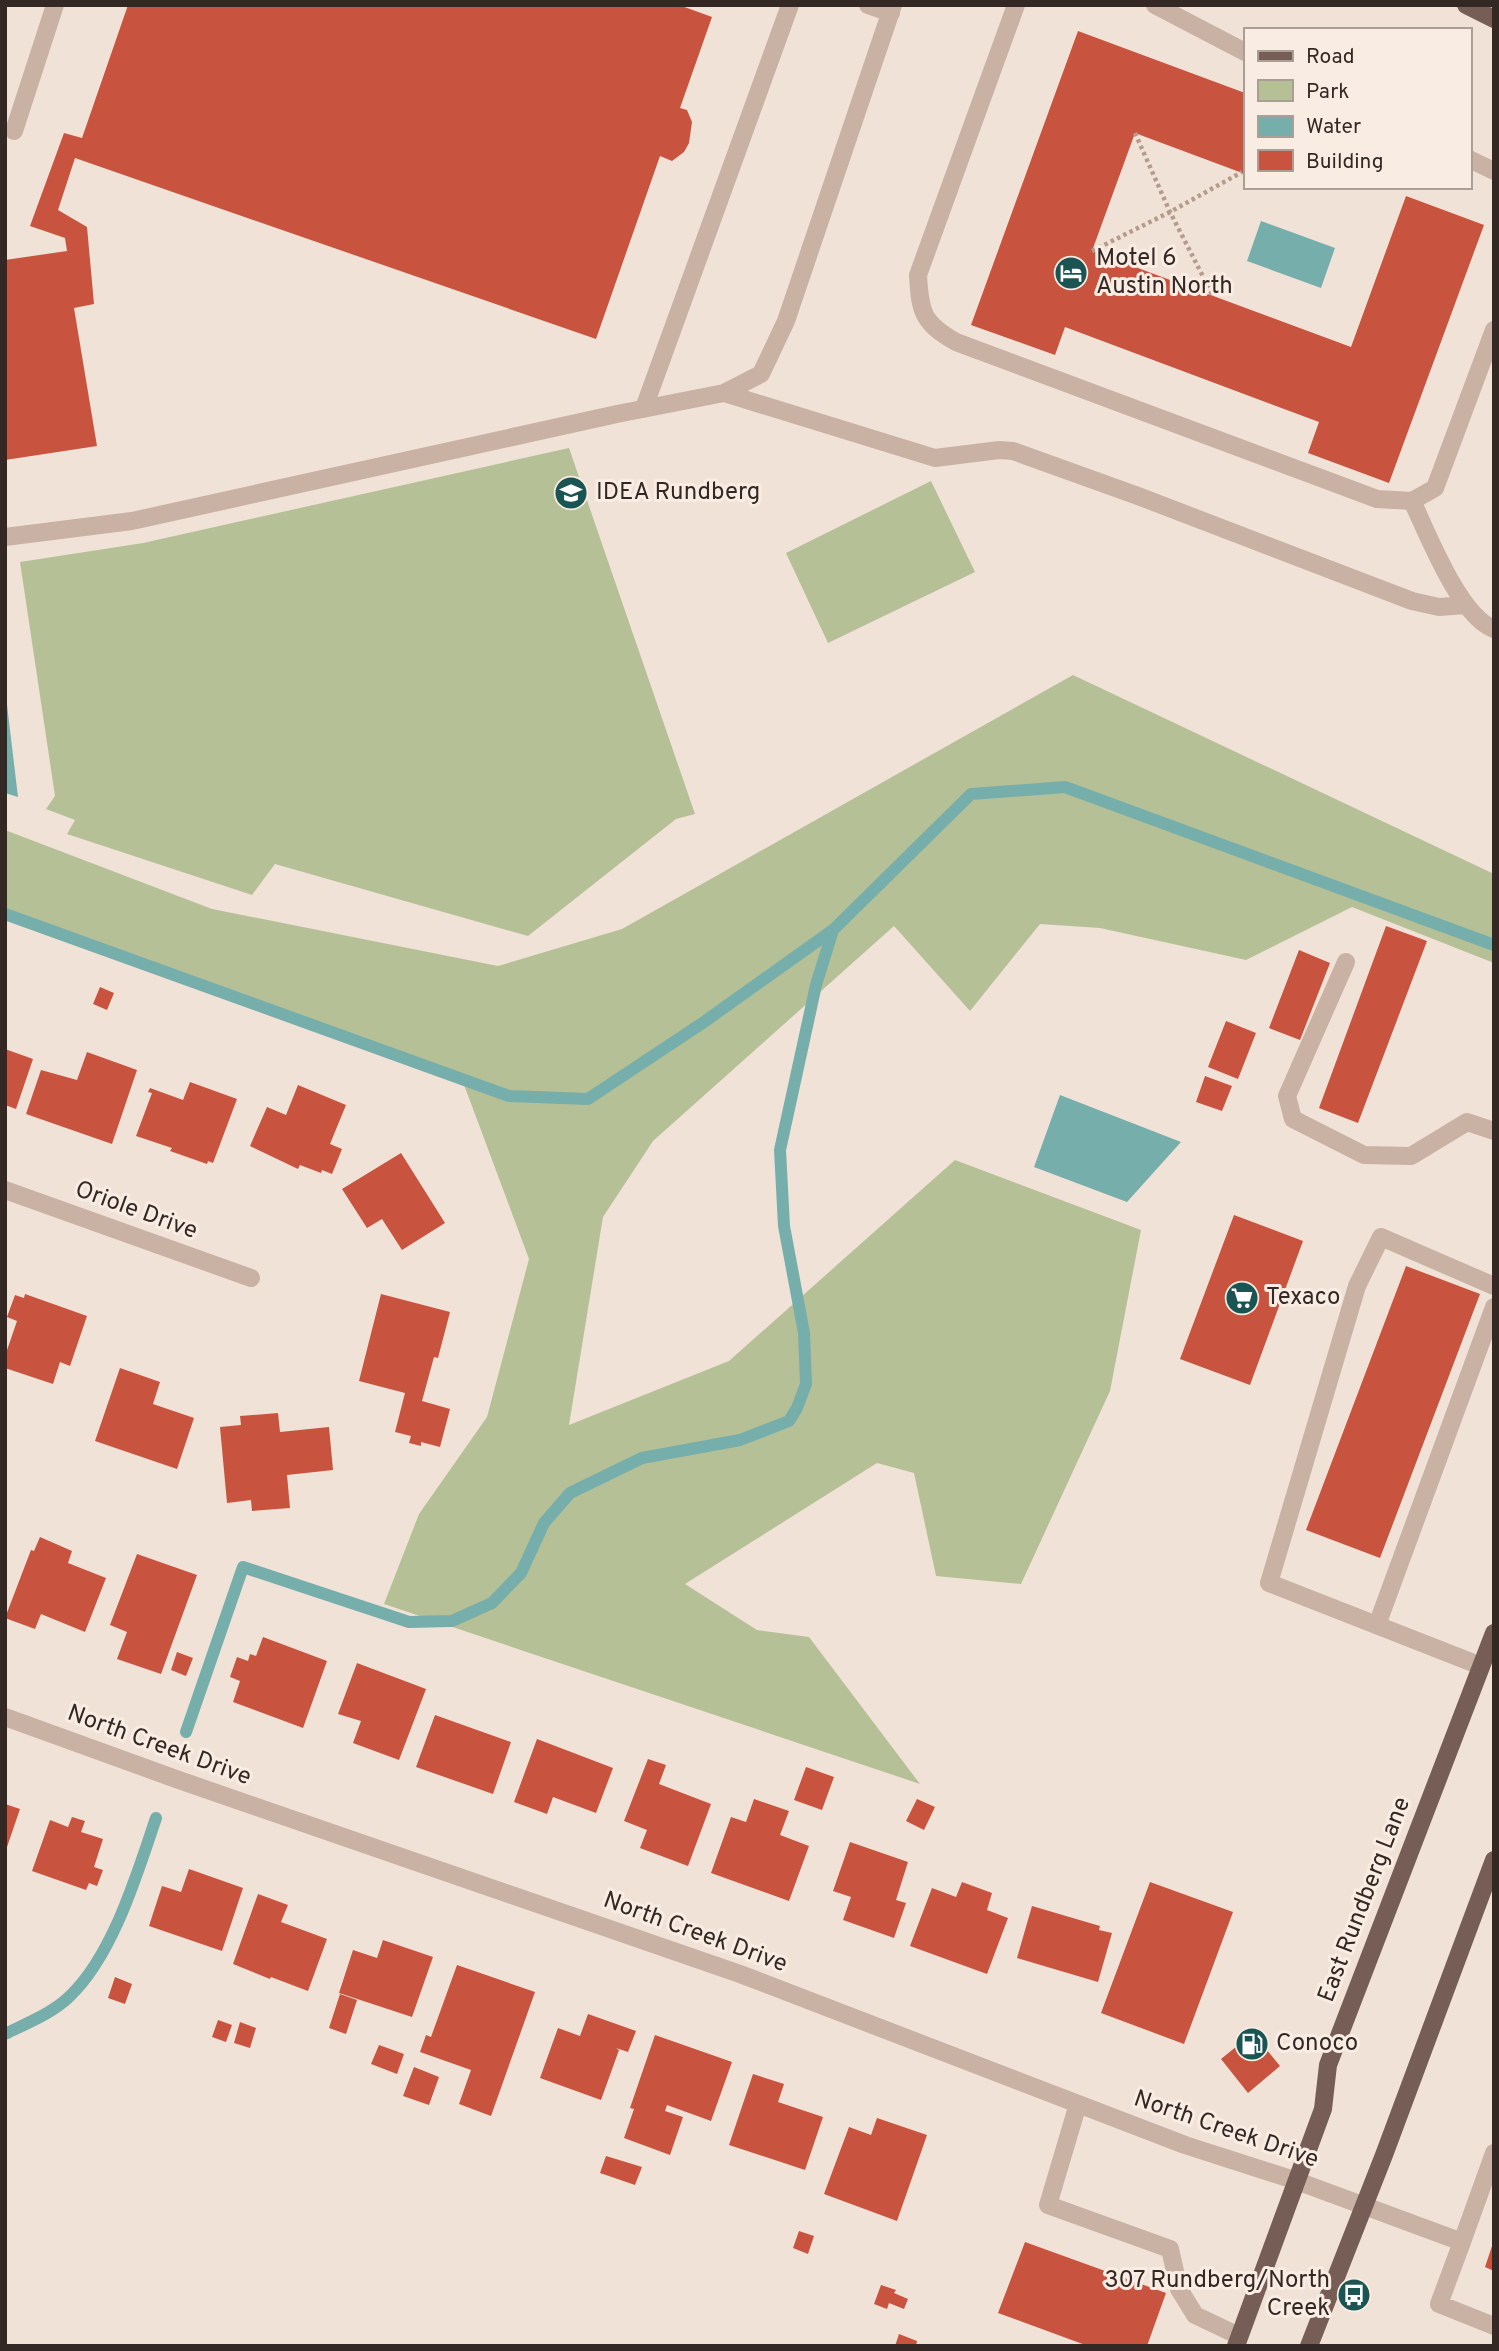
<svg xmlns="http://www.w3.org/2000/svg" width="1499" height="2351" viewBox="0 0 1499 2351" font-family="Overpass,sans-serif">
	<style>
		.green { fill: #b6c097 }
		.water { fill: #76aeab }
		.lines { fill: none; stroke-linecap: round; stroke-linejoin: round }
		.stream { stroke: #76aeab; stroke-width: 12 }
		.building { fill: #c8533e }
		.path { stroke: #b59b8d; stroke-width: 4.5; stroke-dasharray: 3.5 3.5; stroke-linecap: butt }
		.minor { stroke: #c9b1a3; stroke-width: 18 }
		.major { stroke: #765e56; stroke-width: 18 }
		.labels { text-anchor: middle; dominant-baseline: central; stroke-width: 6; stroke-linejoin: round; paint-order: stroke }
		.poi-label { font-size: 24px; fill: #342825; stroke: #f9ede3; text-anchor: start }
		.street-label { font-size: 24px; fill: #342825; stroke: #f9ede3 }
	</style>
	<rect width="100%" height="100%" fill="#f1e2d7"/>
	<path class="green" d="M569,448l126,366 -19,5 -148,117 -253,-72 -23,31 -185,-61 8,-14 -29,-11 9,-13 -35,-234 123,-19z
		M931,481l44,91 -147,71 -42,-90z
		M1073,675l421,199v89l-142,-56 -106,53 -146,-32 -60,-4 -70,87 -76,-85 -241,215 -50,76 -34,208 160,-64 226,-201 186,70 -31,161 -89,193 -85,-8 -22,-103 -37,-10 -192,121 72,46 52,7 111,147 -536,-180 35,-90 68,-97 42,-158 -66,-177 -458,-164v-88l207,79 286,57 124,-37z"/>
	<path class="water" d="M1261,221l74,27 -14,40 -74,-27z
		M5,688l13,109 -13,-4z
		M1060,1095l121,47 -54,60 -93,-35z"/>
	<g class="lines">
		<path class="stream" d="M5,914l504,182 79,3 116,-77 129,-92 138,-136 94,-7 429,158
			M186,1732l57,-165 166,55 43,-1 40,-18 29,-30 23,-50 26,-30 72,-35 98,-18 49,-19 8,-13 9,-24 -2,-51 -20,-107 -4,-76 36,-165 17,-55
			M5,2034c22,-11 48,-21 65,-38 43,-41 67,-122 86,-178"/>
	</g>
	<path class="building" d="M128,5h551l33,12 -32,91 7,2 5,12 -3,21 -5,9 -12,9 -12,-5 -64,183 -521,-181 -17,52 29,17 7,77 -20,4 23,138 -92,14v-200l62,-9 -2,-13 -35,-12 34,-93 18,5z
		M1078,31l167,62v81l-110,-41 -43,118 259,96 55,-151 78,29 -95,258 -81,-30 11,-31 -254,-95 -10,28 -84,-30z
		M1386,926l41,15 -69,182 -39,-15z
		M1299,950l31,13 -30,77 -31,-12z
		M100,987l14,6 -7,17 -14,-6z
		M1226,1021l30,12 -18,46 -30,-12z
		M5,1049l28,10 -17,50 -11,-4z
		M87,1052l50,18 -25,74 -86,-30 15,-44 36,10z
		M1205,1076l27,10 -10,25 -26,-9z
		M190,1082l47,17 -24,64 -5,-2 -1,3 -37,-13 2,-3 -36,-12 16,-43 -4,-1 2,-4 33,12z
		M298,1085l48,20 -16,39 12,5 -10,25 -10,-4 -1,3 -21,-8 -2,4 -48,-23 17,-39 19,8z
		M401,1153l44,70 -43,27 -20,-31 -15,9 -25,-39z
		M1234,1215l69,26 -53,144 -70,-26z
		M1406,1266l74,28 -100,264 -74,-28z
		M25,1294l62,22 -17,50 -10,-4 -7,22 -48,-16v-12l12,-35 -10,-4 8,-22 9,3z
		M381,1294l69,18 -12,46 -4,-1 -12,44 28,8 -10,38 -19,-5v4l-12,-3 2,-7 -16,-4 10,-39 -46,-12z
		M120,1368l40,14 -7,22 41,14 -17,51 -82,-28z
		M278,1413l2,19 49,-5 4,43 -46,5 3,33 -38,3 -1,-11 -24,3 -7,-76 21,-2 -1,-9z
		M40,1537l32,14 -4,12 38,15 -21,54 -44,-18 -6,15 -30,-11 26,-68 3,1z
		M137,1554l60,21 -36,99 -44,-15 10,-27 -17,-7z
		M263,1637l64,24 -24,67 -70,-26 7,-21 -10,-4 7,-20 11,4 2,-7 6,2z
		M177,1652l16,6 -7,18 -15,-6z
		M357,1663l69,26 -27,71 -46,-17 8,-22 -23,-7z
		M435,1715l76,27 -18,52 -77,-27z
		M537,1739l76,29 -17,45 -43,-16 -6,17 -33,-12z
		M648,1759l18,6 -7,19 52,20 -23,62 -48,-18 7,-18 -23,-9z
		M806,1767l28,10 -12,33 -28,-10z
		M754,1799l35,12 -9,24 29,11 -20,55 -78,-28 20,-56 15,5z
		M917,1799l18,8 -11,23 -18,-9z
		M5,1804l15,5 -14,41h-1z
		M72,1817l13,4 -4,11 22,7 -9,28 9,3 -6,16 -8,-3 -3,7 -54,-19 18,-51 18,7z
		M850,1842l58,20 -12,38 10,3 -12,35 -51,-18 8,-23 -18,-6z
		M189,1869l54,19 -21,63 -73,-25 13,-40 19,6z
		M962,1882l30,11 -5,17 21,8 -21,56 -77,-28 22,-58 24,9z
		M1150,1882l83,30 -49,132 -83,-31z
		M258,1894l30,11 -7,17 46,17 -19,52 -37,-14 -1,2 -37,-15z
		M1032,1906l68,20 -1,4 13,3 -14,49 -81,-24z
		M383,1940l50,17 -21,60 -73,-24 14,-43 24,8z
		M457,1965l78,27 -44,124 -32,-12 12,-34 -51,-18 6,-17 5,2z
		M115,1977l17,7 -7,20 -17,-6z
		M340,1994l17,6 -11,34 -17,-6z
		M588,2014l48,17 -8,21 -12,-4 3,2 -18,50 -61,-22 18,-50 22,8z
		M218,2020l14,5 -6,17 -14,-5z
		M240,2022l16,6 -6,20 -16,-5z
		M1253,2033l27,33 -32,27 -27,-34z
		M655,2035l77,27 -21,59 -44,-16 -2,6 18,6 -13,38 -46,-17 10,-29 -4,-1z
		M379,2045l25,9 -7,20 -26,-10z
		M414,2067l25,10 -10,28 -26,-9z
		M753,2074l31,10 -6,18 45,15 -18,53 -76,-25z
		M877,2118l50,17 -30,86 -73,-27 25,-67 22,8z
		M606,2156l36,11 -7,18 -35,-12z
		M799,2231l15,5 -6,18 -15,-6z
		M1025,2242l141,51 -19,53h-59l-90,-33z
		M1493,2243h1v28l-9,-4z
		M881,2285l15,5 -2,3 14,6 -4,10 -15,-6 -2,6 -13,-5z
		M899,2334l18,7 -1,5h-21z"/>
	<g class="lines">
		<path class="path" d="M1135,133l35,79 43,84
			M1092,251l78,-39 72,-40"/>
		<path class="minor" d="M868,5l23,8
			M1016,5l-98,270c2,38 5,48 38,67l421,157 35,2 23,-13 59,-158
			M1155,5l90,47
			M14,131l41,-126
			M1469,159l25,12
			M724,393l211,65 64,-8 14,1 125,45 274,105 27,6 27,-2
			M644,408l146,-403
			M1412,501c16,33 47,115 82,128
			M5,537l127,-16 485,-107 107,-21 37,-19 25,-53 107,-316
			M1346,962l-59,134 6,23 71,36 47,1 56,-34 27,9
			M5,1190l246,88
			M1377,1625l117,-318
			M1481,1666l-212,-83 88,-297 24,-49 113,49
			M5,1717l171,62 564,195 445,171 112,36 165,61 -23,62 55,22
			M1078,2104l-30,101 122,44 9,40 16,26 44,21
			M1462,2242l32,-89"/>
		<path class="major" d="M1466,5l28,14
			M1236,2346l87,-237 5,-44 166,-432
			M1309,2346l75,-191 110,-295"/>
	</g>
	<defs>
		<symbol id="hotel-disc" viewBox="-11 -11 22 22"><circle r="9.5" fill="#1a5554" stroke="#f9ede3"/><path d="M-6-4.5h1.5V1H6V5H4.5V3h-9V5H-6ZM-4 0a1.8 1.8 0 1 1 3.6 0ZM.5 0V-2.5h3Q6-2.5 6 0Z" fill="#fff"/></symbol>
		<symbol id="school-disc" viewBox="-11 -11 22 22"><circle r="9.5" fill="#1a5554" stroke="#f9ede3"/><path d="M0-5L7-2L0 1L-7-2ZM-4 1L0 2.5L4 1V4Q0 6-4 4Z" fill="#fff"/></symbol>
		<symbol id="supermarket-disc" viewBox="-11 -11 22 22"><circle r="9.5" fill="#1a5554" stroke="#f9ede3"/><path d="M-6-5.5h2.5l.6 2H6L4.5 2H-2.5L-4.4-4H-6ZM-1.5 3.2a1.3 1.3 0 1 0 .1 0ZM3 3.2a1.3 1.3 0 1 0 .1 0Z" fill="#fff"/></symbol>
		<symbol id="fuel-disc" viewBox="-11 -11 22 22"><circle r="9.5" fill="#1a5554" stroke="#f9ede3"/><path d="M-5.5-6h7V0h2V4h1.3V-2.5L3-4.5l.8-.8L6-3V5H2.5V1h-1V6h-7ZM-4.2-4.7v3.2H.2V-4.7Z" fill="#fff"/></symbol>
		<symbol id="bus-disc" viewBox="-11 -11 22 22"><circle r="9.5" fill="#1a5554" stroke="#f9ede3"/><path d="M-5-6H5V4H4V6H2V4H-2V6H-4V4H-5ZM-3.5-4V0h7V-4ZM-3.5 1.2v1.5H-2V1.2ZM2 1.2v1.5H3.5V1.2Z" fill="#fff"/></symbol>
	</defs>
	<g fill-rule="evenodd">
		<use href="#hotel-disc" x="1052" y="254" width="38" height="38"/>
		<use href="#school-disc" x="552" y="474" width="38" height="38"/>
		<use href="#supermarket-disc" x="1223" y="1279" width="38" height="38"/>
		<use href="#fuel-disc" x="1233" y="2025" width="38" height="38"/>
		<use href="#bus-disc" x="1335" y="2276" width="38" height="38"/>
	</g>
	<g class="labels">
		<g class="poi-label">
			<text x="1096" y="259">Motel 6<tspan x="1096" dy="28">Austin North</tspan></text>
			<text x="596" y="493">IDEA Rundberg</text>
			<text x="1266" y="1298">Texaco</text>
			<text x="1276" y="2044">Conoco</text>
			<text x="1330" y="2281" text-anchor="end">307 Rundberg/North<tspan x="1330" dy="28">Creek</tspan></text>
		</g>
		<g class="street-label">
			<text transform="translate(136 1211) rotate(20)">Oriole Drive</text>
			<text transform="translate(159 1746) rotate(20)">North Creek Drive</text>
			<text transform="translate(1365 1900) rotate(-69)">East Rundberg Lane</text>
			<text transform="translate(695 1933) rotate(20)">North Creek Drive</text>
			<text transform="translate(1226 2130) rotate(19)">North Creek Drive</text>
		</g>
	</g>
	<rect width="1499" height="2351" fill="none" stroke="#342825" stroke-width="14"/>
	<rect x="1244" y="28" width="228" height="161" fill="#f9ede3" stroke="#aa9e97" stroke-width="2"/>
	<rect x="1258" y="51" width="35" height="10" fill="#765e56" stroke="#aa9e97" stroke-width="2"/>
	<text x="1306" y="63" font-size="21" fill="#342825">Road</text>
	<rect x="1258" y="80" width="35" height="21" fill="#b6c097" stroke="#aa9e97" stroke-width="2"/>
	<text x="1306" y="98" font-size="21" fill="#342825">Park</text>
	<rect x="1258" y="116" width="35" height="21" fill="#76aeab" stroke="#aa9e97" stroke-width="2"/>
	<text x="1306" y="133" font-size="21" fill="#342825">Water</text>
	<rect x="1258" y="150" width="35" height="21" fill="#c8533e" stroke="#aa9e97" stroke-width="2"/>
	<text x="1306" y="168" font-size="21" fill="#342825">Building</text>
</svg>
